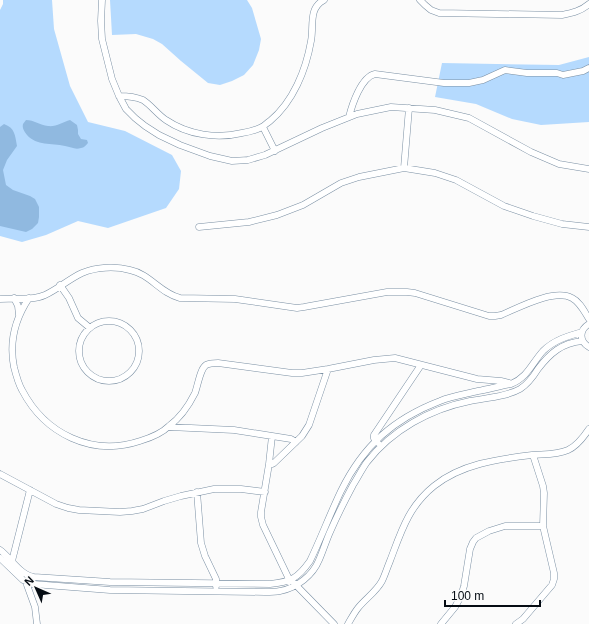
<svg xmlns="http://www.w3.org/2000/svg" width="589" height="624" viewBox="0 0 589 624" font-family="Helvetica,sans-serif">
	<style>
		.green { fill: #b5dafe }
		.water { fill: #90b9e0 }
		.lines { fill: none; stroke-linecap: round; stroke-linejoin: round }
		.minor-casing { stroke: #7a8fa3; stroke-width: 7 }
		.minor { stroke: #fff; stroke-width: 6 }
	</style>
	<rect width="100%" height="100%" fill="#fbfbfb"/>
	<path class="green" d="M3,0h49l2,29 16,57 18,36 37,9 47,24 9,16 -2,18 -13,19 -58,20 -30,-7 -32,14 -24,7 -22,-6v-226l3,-6z
		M110,0h137l5,8 9,31 -2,11 -6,15 -9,10 -12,6 -12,4 -12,-2 -27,-22 -19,-17 -9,-5 -17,-5 -24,1z
		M589,57v65l-48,3 -29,-6 -36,-15 -41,-7 7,-34 117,2z"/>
	<path class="water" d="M26,120c8,0 14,5 22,6 8,1 15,-4 22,-6l7,5 1,5v4l3,5 6,1 1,3c-2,2 -4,5 -7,5 -6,2 -10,-1 -16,-2 -14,-3 -28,0 -38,-11 -3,-4 -5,-7 -4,-11z
		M4,124c11,4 11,11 13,22l-10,14 -4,10 3,15 7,5 17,6 5,3 4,8v10l-1,6 -6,6 -6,3 -26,-6v-99z"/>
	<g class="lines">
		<defs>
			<path id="minor" d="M102,0l-1,21 1,18 10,40 7,17 7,13 9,9 10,8 14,9 21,10 30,11 22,5 16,-1 17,-5 57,-27 35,-14 34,-7 44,3 34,8 62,34 28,12 30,5
				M420,0l5,5 6,5 8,3 123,2c10,-2 19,-4 27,-11
				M119,96c7,0 17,1 24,4 8,5 15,15 23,20 22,15 51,19 76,13 7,-1 14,-3 20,-6 3,-2 5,-4 8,-6 23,-19 36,-51 41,-80 3,-14 -3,-33 13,-41
				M349,117c3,-12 12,-40 26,-43l69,9h25l14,-3 22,-10 22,3h30l6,2 20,-4 6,-3
				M263,127l12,24
				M404,168l5,-60
				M199,227l50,-5 28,-7 26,-10 38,-22 18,-6 45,-9 31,5 21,7 48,26 29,10 29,8 27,3
				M60,285l9,13 9,20 12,10
				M14,298l4,8 1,9
				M29,298c-14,21 -20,44 -15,69 2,8 4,16 8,23 23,44 70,67 118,51 10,-3 21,-7 29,-15 11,-8 20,-21 26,-33 3,-8 5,-24 11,-28 4,-2 9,-2 12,-2l74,10h10l26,-4 46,-9 21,-2 82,21 24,2 8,2
				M0,299c14,-1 32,2 45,-4 13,-6 24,-16 37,-22 14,-6 33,-7 48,-3 20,4 30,23 50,28l55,1 62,9 7,-1 83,-15h20l8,1 74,23h6l6,-1c17,-7 53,-27 71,-17 8,4 12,13 17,21
				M79 351a30 30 0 1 1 60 0a30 30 0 1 1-60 0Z
				M589,324c-10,6 -10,17 0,23
				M169,427l65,3 57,9 5,3
				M272,436l-3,28 -8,48v5l2,8 25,52 46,47
				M378,443c-3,-3 -5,-4 -4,-8l47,-70
				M269,464h3l2,-1 28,-27 7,-11 19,-56
				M0,474l56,30 12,4 11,2 41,2 12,-1 11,-2 21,-8 17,-5 33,-7h27l24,3
				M197,492l4,51 4,13 11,23v7
				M0,550c11,8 20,25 34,27l76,5 160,2c21,-2 28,-6 40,-23 11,-23 20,-47 31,-70 22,-45 52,-72 99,-90 12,-5 26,-7 38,-10 11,-2 22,-5 33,-7 17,-7 21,-21 32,-33 11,-11 25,-15 39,-19
				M0,558l23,22 10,4 77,6 155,2c5,0 10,0 15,-1 17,-3 33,-16 39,-31 4,-9 7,-19 11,-28 7,-16 15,-32 23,-47 5,-8 9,-16 14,-23 25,-32 63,-53 103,-61 15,-3 36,-4 50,-12 8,-5 13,-12 18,-20 12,-16 24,-26 44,-28
				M12,561l18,-71
				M27,580v5l8,22 2,17
				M348,624c3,-5 6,-11 10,-16 7,-9 18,-16 24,-27 3,-6 5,-13 8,-20 11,-29 18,-54 44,-75 27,-22 64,-27 98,-31 12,-1 25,0 36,-5 9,-4 15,-12 21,-21
				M441,624l14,-17 6,-11 3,-10 6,-37 3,-7 3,-4 13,-7 16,-5h38
				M516,624l7,-5 29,-34 2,-6v-6l-11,-47 1,-33 -1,-7 -10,-31"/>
		</defs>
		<use href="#minor" class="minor-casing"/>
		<use href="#minor" class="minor"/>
	</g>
	<g transform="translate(36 588) rotate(315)" stroke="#fbfbfb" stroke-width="3" paint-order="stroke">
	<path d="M0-3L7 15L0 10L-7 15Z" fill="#050c13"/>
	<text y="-6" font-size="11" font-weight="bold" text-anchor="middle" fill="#050c13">N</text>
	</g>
	<path d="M445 600v6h95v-6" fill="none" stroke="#050c13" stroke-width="2"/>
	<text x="451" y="600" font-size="12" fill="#050c13" stroke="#fbfbfb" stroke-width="3" paint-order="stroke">100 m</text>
</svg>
